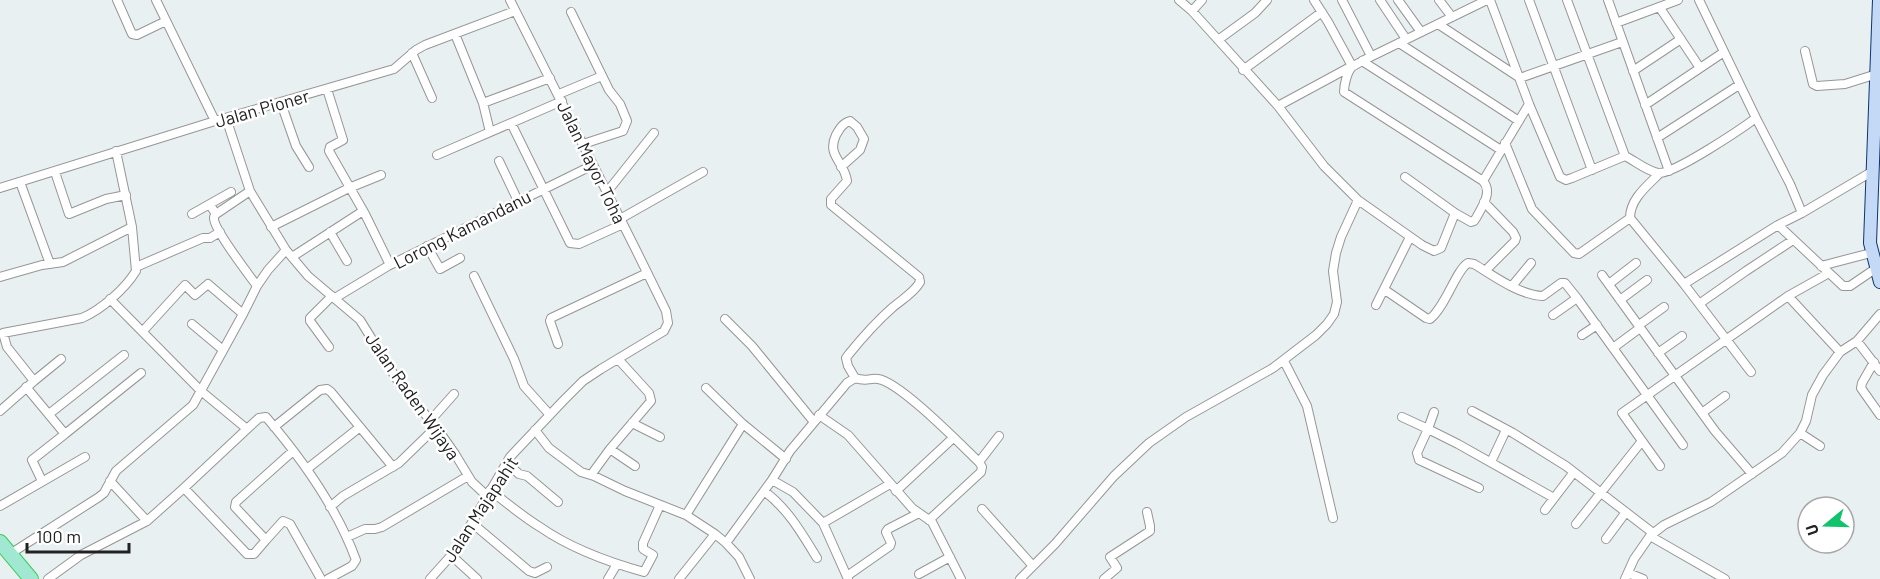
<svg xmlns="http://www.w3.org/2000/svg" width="1880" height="579" viewBox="0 0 1880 579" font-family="Barlow,sans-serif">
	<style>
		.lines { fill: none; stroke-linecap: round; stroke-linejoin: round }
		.minor-casing { stroke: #969696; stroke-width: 10 }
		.secondary-casing { stroke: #0e3473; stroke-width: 14 }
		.trunk-casing { stroke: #38ce51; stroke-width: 16 }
		.minor { stroke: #fff; stroke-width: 8 }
		.secondary { stroke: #c3d9f5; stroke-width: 12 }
		.trunk { stroke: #a1e8d2; stroke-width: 14 }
		.labels { text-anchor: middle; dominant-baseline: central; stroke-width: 5; stroke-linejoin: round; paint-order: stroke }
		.street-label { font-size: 18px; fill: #222; stroke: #fff }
	</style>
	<rect width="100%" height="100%" fill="#e9f0f1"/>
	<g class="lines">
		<defs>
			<path id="minor" d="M117,0l15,34 5,1 29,-14
				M156,0l59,121
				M1342,0l29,56
				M1380,0l26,39
				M1398,0l23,32
				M1439,0l13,17
				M1490,0l39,104 31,73 6,3 6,-2 53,-22
				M1529,0l63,170
				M1567,0l58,156c10,5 22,15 33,17 15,2 83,-44 98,-55
				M1608,0l61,171
				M1699,0l57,118 34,66 12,29 -24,12
				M1660,8l40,60
				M1192,11l10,-11
				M571,12l38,78 11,14 7,17 -4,10 -40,13
				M1616,23l62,-23
				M1438,24l82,54 102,-36
				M455,34l28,69 7,29
				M1218,40l37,-27 12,-13
				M1399,43l120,78
				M1805,51l8,33 4,2 28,-2 35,-11
				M412,53l20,45
				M1362,61l139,89
				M1243,70l79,-58
				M1633,71l48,-32
				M327,89l16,51 -13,7 -1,4 36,63 25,51
				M559,94l43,-18
				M281,103l15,43 13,21
				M483,103l67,-25
				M1645,105l79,-53
				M1278,106l74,-40 -24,-44 -14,-22
				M226,118l24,73 36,59 22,26 52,44 41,66 35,41 19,27 17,28 15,14
				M511,123l59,120 9,1 44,-20
				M1657,138l82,-53
				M1505,143l27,66 42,44 5,1 51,-36
				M437,155l125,-54
				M499,161l19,40
				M841,167l19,-17 4,-11 -7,-12 -7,-6c-7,2 -10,7 -14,14 -10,21 9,27 11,46l-16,18v6l82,67 6,5 1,5c-6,11 -19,18 -28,26 -16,14 -30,30 -43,46l-3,4 2,8 7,12c12,4 13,0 23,1 22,3 83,66 101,83l3,5 -1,5 -52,48
				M55,172l14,42 37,-15 20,-4
				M1660,173c-13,13 -30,26 -30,45l54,66 67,88
				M1405,177l50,36 16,9 3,-1 2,-3c6,-11 17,-26 7,-37l-139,-89c0,-7 3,-20 8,-25 1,-1 9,-5 10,-6l125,-61
				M1483,181l46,-77
				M20,182l30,82
				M0,188l215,-67 179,-52 22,-19 9,-5 90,-34
				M607,192l47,-59
				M1358,200l64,45 12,6 7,-3 14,-35
				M1484,202l29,30 3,6 -1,3 -30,30
				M210,205l6,9c-1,1 -2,3 -2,4 -1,10 35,57 43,68
				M1802,213l71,-42
				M192,214l39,-22
				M216,214l34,-23
				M620,219l83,-47
				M271,227l78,-39 32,-13
				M330,232l17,29
				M427,246l13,23 20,-11
				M292,257l71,-46
				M1821,266l50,-13
				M136,267l67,-29h7l10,-6
				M1602,275l113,156 37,43
				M474,276l40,83 10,27 26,29
				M0,277l42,-12 21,-3 69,-35
				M1609,284l27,-21
				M1684,284l94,-59 65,61h7l25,-17
				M1512,286l19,-23
				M1385,290l41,28 4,1c16,-13 26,-49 38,-56l6,1c20,12 45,31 69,32l18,-13h4l12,15 106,147
				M1788,296l52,56
				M335,298l53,-32 205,-101
				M110,299l91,92 46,38 12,-11 7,-1c36,42 71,91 90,143l-4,6 -24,13
				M1620,300l27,-20
				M1699,304l47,-33 47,-31
				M1376,305l34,-68
				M1553,315l24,-17
				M725,319l27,27 62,76
				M192,324l31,26
				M1639,325l25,-18
				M143,331l42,-46 10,10 13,-11 35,30
				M1582,335l15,-10
				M1857,341l23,30
				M558,344l-8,-23 1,-3 96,-45
				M329,347l-19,-26v-3l22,-22
				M1613,348l27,-20
				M1658,353l24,-17
				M1284,361l23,45 26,112
				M1874,362l-12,21 -1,5 19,27
				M34,381l27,-22
				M26,387l39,47 76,-61
				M706,388l37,36
				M0,411l34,-30 -27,-34 -4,-14 79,-15c19,-8 43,-29 54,-47l-4,-44 -16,-76
				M1472,411l41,22 53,33 87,67
				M1702,413l23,-17
				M49,414l75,-59
				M819,415l29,20 64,73 20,14 29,57
				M1402,417l26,12 6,-17
				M430,421l24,-27
				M632,423l28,14
				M274,427l46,-37 7,-1 4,3 62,75
				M535,430l14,18 32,24 13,4 31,15 61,24 29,19 11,9 13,14 11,22
				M1800,433l20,13
				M610,449l25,17
				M293,451l-57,51 -1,5 31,33 17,-19 7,3 31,55
				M979,462l20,-26
				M1491,462l15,-32
				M507,463l12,11 8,2 31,26
				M1660,466l-38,-53 166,-117 41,-23
				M307,469l53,-42
				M591,475l19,-26 41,-48 -2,-8 -31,-34
				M772,480l21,12 30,31 25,56
				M42,481l-10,-21 33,-26
				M110,481l37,40
				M184,488l63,66h7l12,-14
				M1479,488l-60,-28 -2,-7 11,-24 30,15 96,54
				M490,490c17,13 32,26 50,37 30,21 68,35 104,45l9,-17 -10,-6v-6l17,-38
				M764,491c24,18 37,41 53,67
				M896,491l57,-53
				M0,506l85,-49
				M330,507l13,-11 56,-33 37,-36
				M982,509l51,57
				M1545,510l29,-38
				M686,515l57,-91 43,35
				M472,523l57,48 6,2 12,-6
				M823,523l67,-39
				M1576,524l66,-83
				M1650,536l75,43
				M347,537l18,-8h10l7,-2 86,-51
				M1606,539l20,-27
				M726,543l46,-63 18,-29 57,-68 8,-5
				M10,554l89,-57 5,-4 12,-22 77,-66 50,-91 14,-28 11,-16 18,-20
				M452,556l25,23
				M1628,573l15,6
				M919,574l31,-17
				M847,576l43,-30 1,-3 -5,-11 2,-3 31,-16
				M48,579l33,-24 66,-34 37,-33 63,-59
				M430,579l26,-29 54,-93 53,-56 20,-20 18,-12 63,-38 4,-8 -2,-12 -31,-63 -125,-248
				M608,579l9,-15
				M679,579l36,-45
				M1020,579l35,-35 59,-68 35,-33 37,-26 87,-49 43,-33 11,-11 7,-10 3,-12 -4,-31 3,-18 5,-16 17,-37 -34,-34 -46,-60 -86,-95 -13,-11
				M1104,579l13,-11 -7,-11 40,-26v-5l-3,-14
				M1625,579l9,-20 16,-23 14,-11 47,-23 71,-49 18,-20 6,-12 6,-26 11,-20 17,-23 17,-11 23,-27"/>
			<path id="secondary" d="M1879,0l-9,243 10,39"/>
			<path id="trunk" d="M0,542l31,37"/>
		</defs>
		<use href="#minor" class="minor-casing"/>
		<use href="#secondary" class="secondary-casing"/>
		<use href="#trunk" class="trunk-casing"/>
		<use href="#minor" class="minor"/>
		<use href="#secondary" class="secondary"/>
		<use href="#trunk" class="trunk"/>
	</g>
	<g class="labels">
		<g class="street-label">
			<text transform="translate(262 108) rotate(-16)">Jalan Pioner</text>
			<text transform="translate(592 162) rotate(64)">Jalan Mayor Toha</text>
			<text transform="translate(462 229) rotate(-27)">Lorong Kamandanu</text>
			<text transform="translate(413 396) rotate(55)">Jalan Raden Wijaya</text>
			<text transform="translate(480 509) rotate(-57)">Jalan Majapahit</text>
		</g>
	</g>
	<g transform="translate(1826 525) rotate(251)"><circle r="28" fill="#ffffff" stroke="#a7a7a7" stroke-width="1.5"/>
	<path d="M0-4.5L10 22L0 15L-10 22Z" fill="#11c36c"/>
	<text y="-9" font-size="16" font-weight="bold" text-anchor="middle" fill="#222222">U</text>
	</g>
	<path d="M27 543v9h102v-9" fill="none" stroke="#222222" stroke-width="3"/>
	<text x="36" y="543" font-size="18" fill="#222222" stroke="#ffffff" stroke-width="4.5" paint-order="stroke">100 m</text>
</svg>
